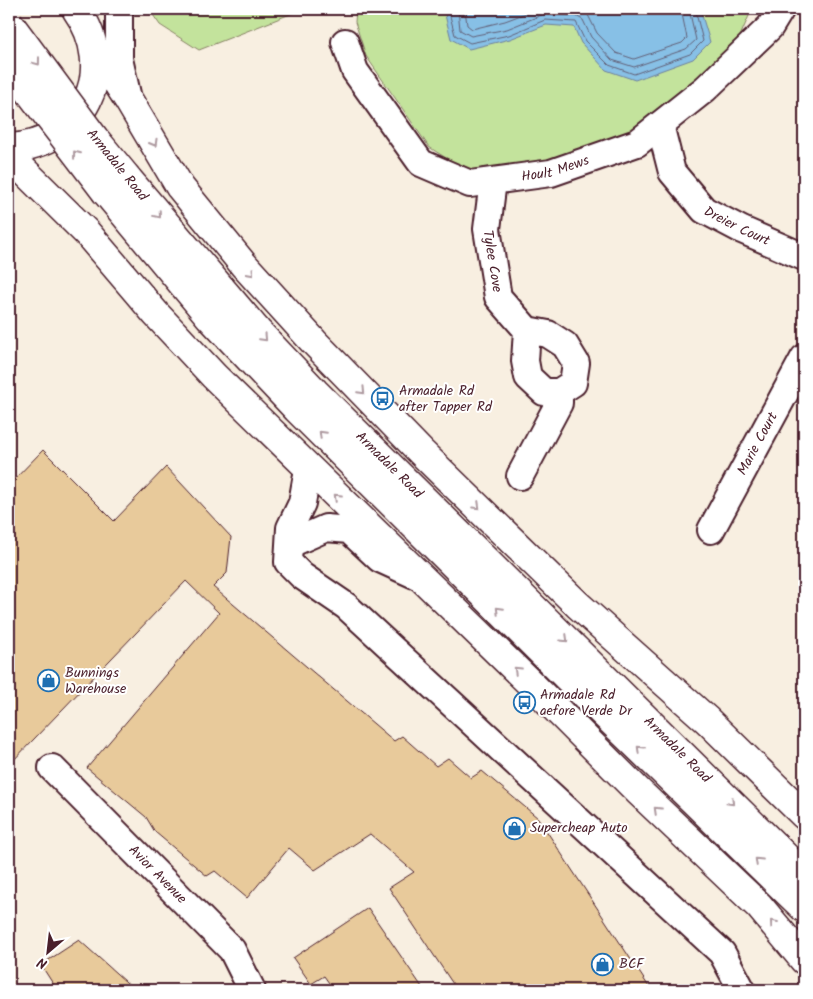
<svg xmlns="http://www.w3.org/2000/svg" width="813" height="999" viewBox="0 0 813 999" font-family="Kalam,sans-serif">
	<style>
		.green { fill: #c3e39c; stroke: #868164 }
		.water { fill: #87c0e6; stroke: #6f809b }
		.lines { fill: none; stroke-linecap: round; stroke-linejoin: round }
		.shore { stroke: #625f76; stroke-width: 1 }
		.building { fill: #e8ca9b; stroke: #4a1f2b }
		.minor-casing { stroke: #4a1f2b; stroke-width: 30 }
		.major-casing { stroke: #4a1f2b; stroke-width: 31 }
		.highway-casing { stroke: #4a1f2b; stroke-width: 31 }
		.minor { stroke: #fff; stroke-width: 26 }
		.major { stroke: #fff; stroke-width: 28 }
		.highway { stroke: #fff; stroke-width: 28 }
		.major-bridge-casing { stroke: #4a1f2b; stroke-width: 31; stroke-linecap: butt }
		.major-bridge { stroke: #fff; stroke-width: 28 }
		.oneway { stroke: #ae9aa0 }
		.labels { text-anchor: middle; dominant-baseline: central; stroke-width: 4; stroke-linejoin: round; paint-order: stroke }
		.street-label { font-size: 14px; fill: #4a1f2b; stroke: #fff }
		.poi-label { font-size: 14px; fill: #4a1f2b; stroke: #fff; text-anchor: start }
	</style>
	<rect width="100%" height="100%" fill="#f8efe1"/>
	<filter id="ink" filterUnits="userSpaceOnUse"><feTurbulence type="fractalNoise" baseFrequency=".02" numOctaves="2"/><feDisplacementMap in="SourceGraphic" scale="10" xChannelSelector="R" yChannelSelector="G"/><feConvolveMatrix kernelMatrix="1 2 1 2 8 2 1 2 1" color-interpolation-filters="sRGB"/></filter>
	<g filter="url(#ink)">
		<path class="green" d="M149,9h154l-104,41 -39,-25z
			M356,9h396l-15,34 -76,76 -70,33 -82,22 -43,-3 -37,-24 -63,-91 -11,-34z"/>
		<path class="water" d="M447,9h253l10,33 -17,17 -58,21 -29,-10 -25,-27 -7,-16 -28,-2 -36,14 -41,10 -18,-10 -6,-24z"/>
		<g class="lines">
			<path class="shore" d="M451,9l-1,7 5,19 15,8 39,-8 36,-15 31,2 9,19 24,24 25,9 56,-20 13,-13 -8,-32
				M458,9l2,21 11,6 36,-7 37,-15 32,2 7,4 8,17 21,23 22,7 52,-18 10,-9 -7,-31
				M465,9l2,16 5,4 33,-8 32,-12
				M579,9l9,6 9,18 19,20 18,6 48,-16 5,-5 -6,-29"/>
		</g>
		<path class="building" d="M43,450l71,71 52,-54 65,70 -4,36 -14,14 181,154 8,-5 34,30 12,-8 23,20 11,-7 56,47 113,172h-194l-68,-102 25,-16 -44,-38 -55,36 -26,-22 -42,50 -32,-27 -8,5 -52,-44 -9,-15 -59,-49 132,-155 -33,-32 -177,184v-280z
			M368,908l56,82h-90l-10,-14 -13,8 -18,-26z
			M79,940l56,50h-78l-16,-25z"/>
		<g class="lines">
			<defs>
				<g id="minor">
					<path d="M119,9v50l8,35"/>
					<path id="s1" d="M345,42l10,29 66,92 49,21 81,-11 86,-30 68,-54 65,-62 11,-18"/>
					<path id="s2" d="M660,125l12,47 32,38 38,20 62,27"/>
					<path id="s3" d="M493,181l-6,48 11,68 29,33 21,4 17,11 11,18 -3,20 -14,9h-15l-16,-15 -3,-16 2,-31"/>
					<path d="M308,469l-6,34 -12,25 -2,34 14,14 44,30 376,347 20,37"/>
					<path d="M520,476l39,-73v-11"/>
					<path id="s4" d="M711,530l93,-172"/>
					<path d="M290,544l36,-16 23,2 31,29 35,16"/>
					<path id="s5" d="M52,768l180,182 20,40"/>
				</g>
				<g id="major">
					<path id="s6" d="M127,178l132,155 56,59 489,483"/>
					<path d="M106,192l104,125 87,92 298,296 209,203"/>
				</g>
				<path id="highway" d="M96,50l33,51 51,86 63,77 71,78 107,110 157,153 129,115 97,95
					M9,148c75,-4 111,-77 67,-139
					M9,156l78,77 69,81 58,62 321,312 104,104 120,114 45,54"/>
			</defs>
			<use href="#minor" class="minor-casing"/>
			<use href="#major" class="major-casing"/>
			<use href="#highway" class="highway-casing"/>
			<use href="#minor" class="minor"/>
			<use href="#major" class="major"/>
			<use href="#highway" class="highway"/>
			<defs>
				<path id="major-bridge" d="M9,23l86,116 32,39
					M9,65l97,127"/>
			</defs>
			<use href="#major-bridge" class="major-bridge-casing"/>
			<use href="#major-bridge" class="major-bridge"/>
		</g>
		<defs><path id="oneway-chevron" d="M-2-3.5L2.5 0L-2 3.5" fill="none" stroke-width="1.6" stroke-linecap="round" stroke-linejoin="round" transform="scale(1.25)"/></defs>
		<g class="oneway">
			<use href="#oneway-chevron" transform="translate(37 62) rotate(53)"/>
			<use href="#oneway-chevron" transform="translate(154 143) rotate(60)"/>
			<use href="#oneway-chevron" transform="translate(76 154) rotate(-128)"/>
			<use href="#oneway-chevron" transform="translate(158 215) rotate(50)"/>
			<use href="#oneway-chevron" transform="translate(251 273) rotate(48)"/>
			<use href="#oneway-chevron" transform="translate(264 338) rotate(47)"/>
			<use href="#oneway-chevron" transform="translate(362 391) rotate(46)"/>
			<use href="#oneway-chevron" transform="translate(322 434) rotate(-135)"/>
			<use href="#oneway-chevron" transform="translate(337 497) rotate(-136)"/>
			<use href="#oneway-chevron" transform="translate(477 506) rotate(44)"/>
			<use href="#oneway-chevron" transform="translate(499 610) rotate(-135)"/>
			<use href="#oneway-chevron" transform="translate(565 639) rotate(44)"/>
			<use href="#oneway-chevron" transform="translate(517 670) rotate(-136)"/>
			<use href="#oneway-chevron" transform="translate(640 749) rotate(-136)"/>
			<use href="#oneway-chevron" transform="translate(731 802) rotate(45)"/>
			<use href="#oneway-chevron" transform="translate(657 810) rotate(-136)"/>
			<use href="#oneway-chevron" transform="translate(758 861) rotate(-136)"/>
			<use href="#oneway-chevron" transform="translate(773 923) rotate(-131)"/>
		</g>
	</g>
	<defs>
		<symbol id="bus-ring" viewBox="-11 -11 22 22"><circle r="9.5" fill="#fff" stroke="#1f6fb2" stroke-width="1.5"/><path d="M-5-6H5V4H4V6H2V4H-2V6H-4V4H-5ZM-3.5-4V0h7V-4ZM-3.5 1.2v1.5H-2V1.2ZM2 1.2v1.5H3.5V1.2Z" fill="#1f6fb2"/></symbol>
		<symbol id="shop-ring" viewBox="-11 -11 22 22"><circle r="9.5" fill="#fff" stroke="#1f6fb2" stroke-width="1.5"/><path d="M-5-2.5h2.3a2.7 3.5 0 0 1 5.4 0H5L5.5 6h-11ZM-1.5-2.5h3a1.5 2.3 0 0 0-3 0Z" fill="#1f6fb2"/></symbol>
	</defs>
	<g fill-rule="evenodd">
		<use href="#bus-ring" x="370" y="386" width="25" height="25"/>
		<use href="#shop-ring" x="36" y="668" width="25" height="25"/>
		<use href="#bus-ring" x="512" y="690" width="25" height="25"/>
		<use href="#shop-ring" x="502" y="816" width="25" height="25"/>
		<use href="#shop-ring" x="590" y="952" width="25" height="25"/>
	</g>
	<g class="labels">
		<g class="street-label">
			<text transform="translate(117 165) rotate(51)">Armadale Road</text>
			<text stroke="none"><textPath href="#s1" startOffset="284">Hoult Mews</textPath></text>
			<text stroke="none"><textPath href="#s2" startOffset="135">Dreier Court</textPath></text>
			<text stroke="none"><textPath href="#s3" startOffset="81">Tylee Cove</textPath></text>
			<text stroke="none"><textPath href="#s4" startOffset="98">Marie Court</textPath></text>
			<text stroke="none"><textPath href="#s6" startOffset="389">Armadale Road</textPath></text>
			<text stroke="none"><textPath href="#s6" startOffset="794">Armadale Road</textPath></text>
			<text stroke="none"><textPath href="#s5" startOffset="150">Avior Avenue</textPath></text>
		</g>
		<g class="poi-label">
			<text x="399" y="391">Armadale Rd<tspan x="399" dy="16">after Tapper Rd</tspan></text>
			<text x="65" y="673">Bunnings<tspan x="65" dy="16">Warehouse</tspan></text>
			<text x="540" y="695">Armadale Rd<tspan x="540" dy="16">aefore Verde Dr</tspan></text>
			<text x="530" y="828">Supercheap Auto</text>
			<text x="619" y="964">BCF</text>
		</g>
	</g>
	<rect width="813" height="999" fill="none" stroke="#fff" stroke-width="30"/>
	<rect x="15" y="15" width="783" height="969" fill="none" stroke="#4a1f2b" stroke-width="2" filter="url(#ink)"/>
	<g transform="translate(48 952) rotate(208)" stroke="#ffffff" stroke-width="4" paint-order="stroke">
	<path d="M0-4L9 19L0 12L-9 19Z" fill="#4a1f2b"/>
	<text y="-8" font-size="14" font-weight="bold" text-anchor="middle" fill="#4a1f2b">N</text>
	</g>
</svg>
